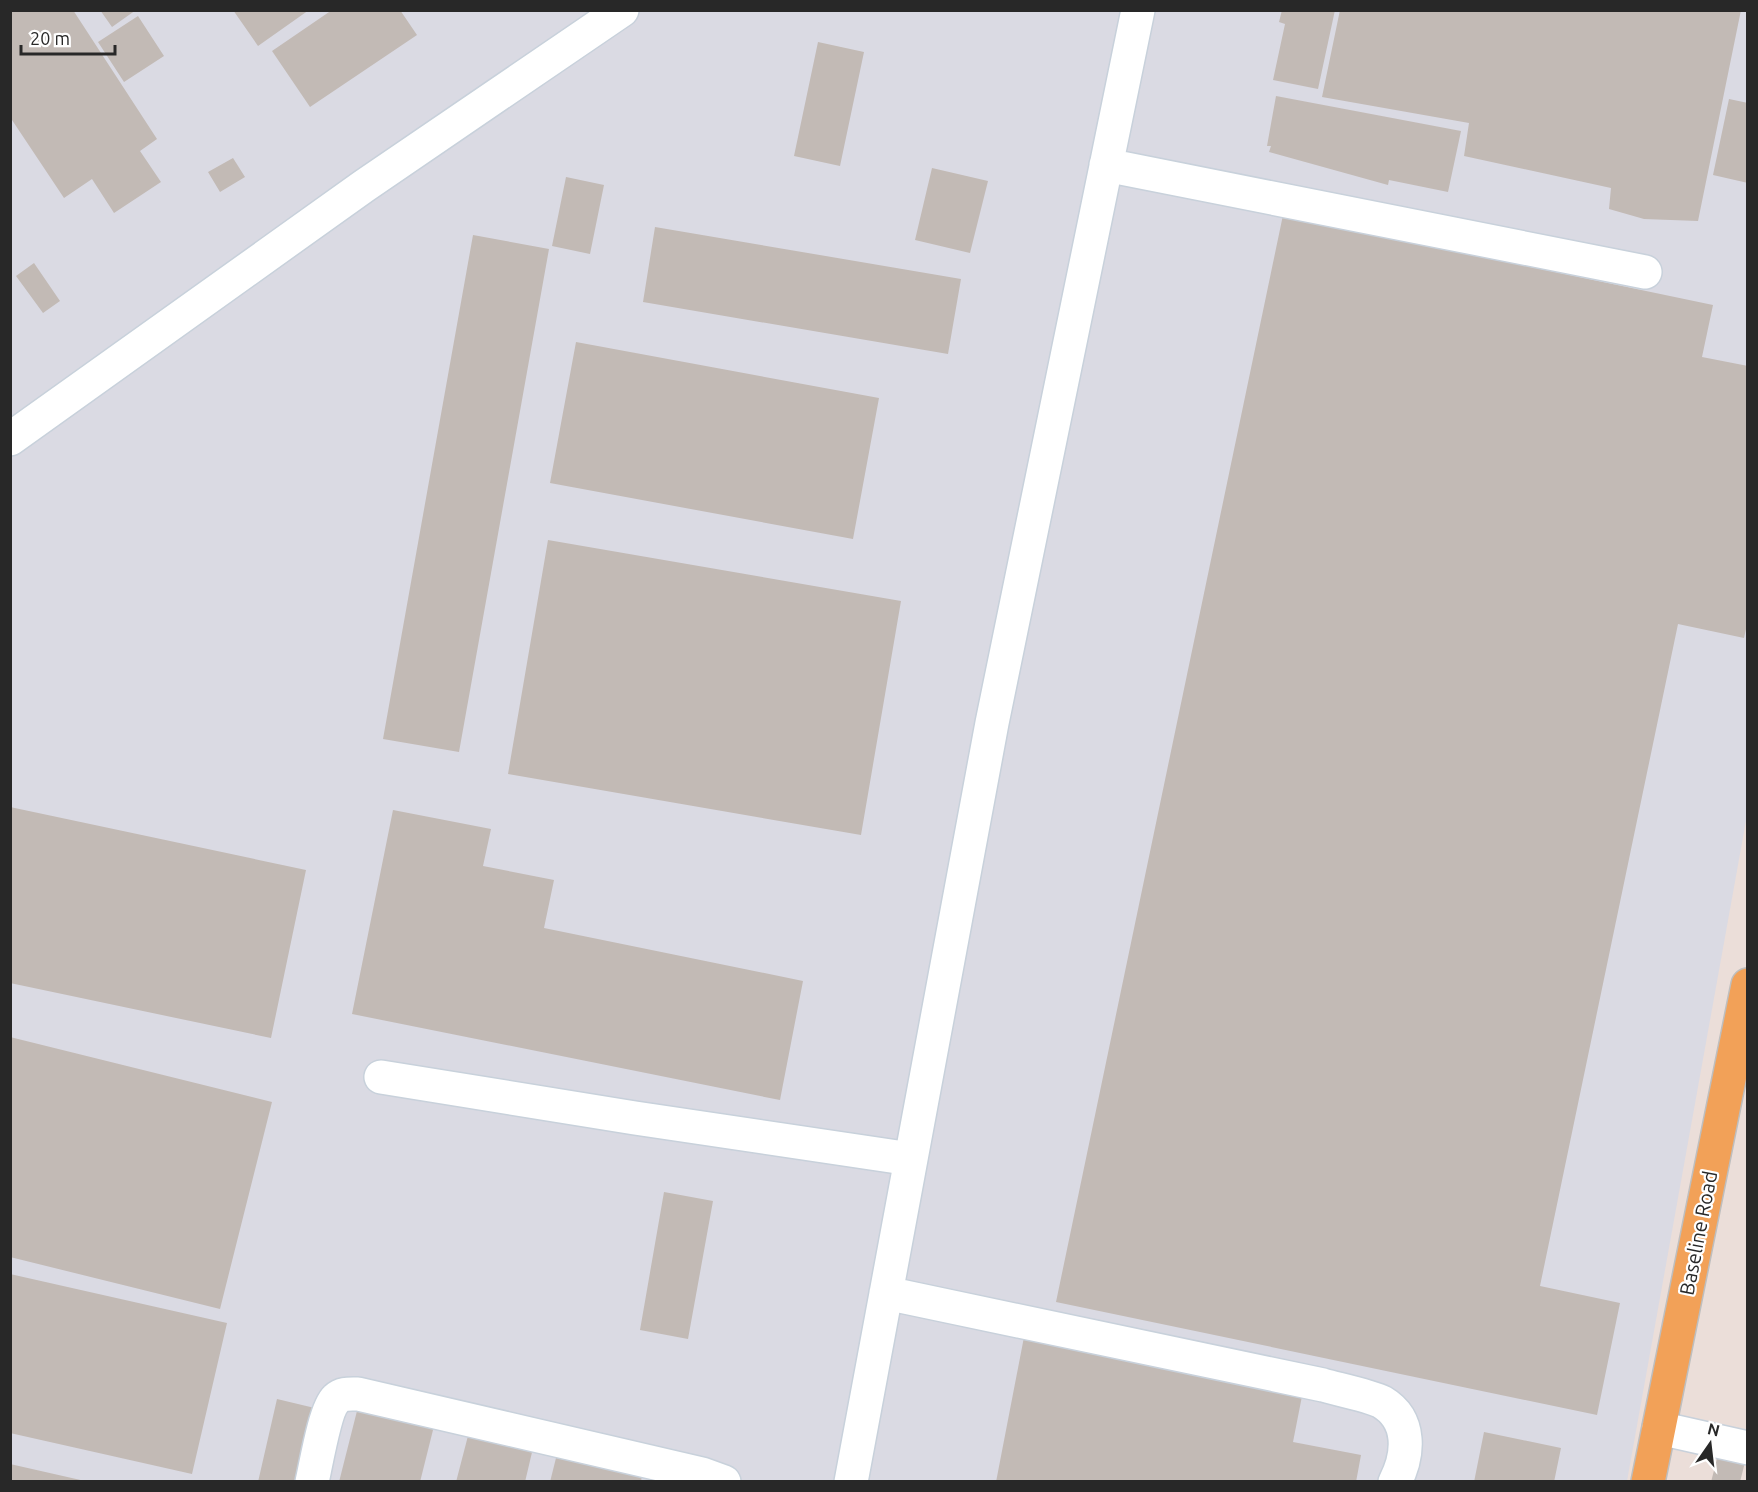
<svg xmlns="http://www.w3.org/2000/svg" width="1758" height="1492" viewBox="0 0 1758 1492" font-family="Ubuntu,sans-serif">
	<style>
		.industrial { fill: #dadae3 }
		.building { fill: #c2bab5 }
		.lines { fill: none; stroke-linecap: round; stroke-linejoin: round }
		.minor-casing { stroke: #c8d1db; stroke-width: 36 }
		.major-casing { stroke: #bebebe; stroke-width: 36 }
		.minor { stroke: #fff; stroke-width: 33 }
		.major { stroke: #f2a158; stroke-width: 33 }
		.labels { text-anchor: middle; dominant-baseline: central; stroke-width: 4.5; stroke-linejoin: round; paint-order: stroke }
		.street-label { font-size: 20px; fill: #282828; stroke: #fff }
	</style>
	<rect width="100%" height="100%" fill="#ebded9"/>
	<path class="industrial" d="M10,11h1737v804l-120,666h-1616z"/>
	<path class="building" d="M10,10h63l84,129 -17,12 21,31 -47,31 -22,-34 -28,19 -54,-81z
		M100,10h36l-24,17z
		M233,10h76l-51,36z
		M332,10h68l17,25 -107,72 -38,-56z
		M1282,10h53l-17,79 -45,-9 12,-56 -6,-2z
		M1340,10h401l-43,211 -54,-2 -35,-10 2,-21 -147,-32 5,-33 -147,-26z
		M138,16l26,40 -40,26 -26,-40z
		M818,42l46,10 -24,114 -46,-10z
		M1276,96l185,35 -13,61 -59,-12 -1,5 -119,-33 2,-6h-4z
		M1729,99l19,4v80l-35,-8z
		M233,158l12,19 -25,15 -12,-20z
		M932,168l56,13 -18,72 -55,-13z
		M566,177l38,8 -14,69 -38,-8z
		M1283,215l430,90 -11,52 46,9v254l-4,18 -66,-14 -138,662 80,17 -23,112 -541,-113z
		M655,227l306,52 -13,75 -305,-52z
		M473,235l76,14 -90,503 -76,-13z
		M34,263l26,38 -17,12 -27,-37z
		M576,342l303,56 -26,141 -303,-56z
		M548,540l353,61 -40,234 -353,-61z
		M10,807l296,63 -35,168 -261,-55z
		M393,810l98,19 -8,37 71,14 -10,48 259,53 -23,119 -428,-86z
		M10,1037l262,65 -52,207 -210,-52z
		M664,1192l49,9 -25,138 -48,-9z
		M10,1274l217,49 -35,151 -182,-41z
		M1024,1337l279,54 -10,51 68,13 -5,27h-360z
		M277,1399l46,11 -16,72h-49z
		M358,1407l76,19 -14,56h-81z
		M469,1432l64,16 -8,34h-69z
		M1484,1432l77,16 -7,34h-80z
		M557,1454l85,21 -1,7h-91z
		M1718,1455l27,7 -5,20h-29z
		M10,1464l75,17v1h-75z"/>
	<g class="lines">
		<defs>
			<path id="minor" d="M1106,165l539,107
				M10,439l354,-253 258,-176
				M381,1077l254,41 276,41
				M886,1293l437,92c14,4 48,11 59,17 30,18 27,53 13,80
				M1659,1428l89,20
				M312,1482c4,-17 13,-73 24,-83 6,-6 14,-5 22,-5l344,80 22,8
				M851,1482l141,-759 146,-713"/>
			<path id="major" d="M1648,1482l100,-497"/>
		</defs>
		<use href="#minor" class="minor-casing"/>
		<use href="#major" class="major-casing"/>
		<use href="#minor" class="minor"/>
		<use href="#major" class="major"/>
	</g>
	<g class="labels">
		<g class="street-label">
			<text transform="translate(1698 1233) rotate(-79)">Baseline Road</text>
		</g>
	</g>
	<rect width="1758" height="1492" fill="none" stroke="#282828" stroke-width="24"/>
	<g transform="translate(1710 1444) rotate(14)" stroke="#ffffff" stroke-width="4.5" paint-order="stroke">
	<path d="M0-4.5L10 22L0 15L-10 22Z" fill="#282828"/>
	<text y="-9" font-size="16" font-weight="bold" text-anchor="middle" fill="#282828">N</text>
	</g>
	<path d="M21 45v9h94v-9" fill="none" stroke="#282828" stroke-width="3"/>
	<text x="30" y="45" font-size="18" fill="#282828" stroke="#ffffff" stroke-width="4.5" paint-order="stroke">20 m</text>
</svg>
